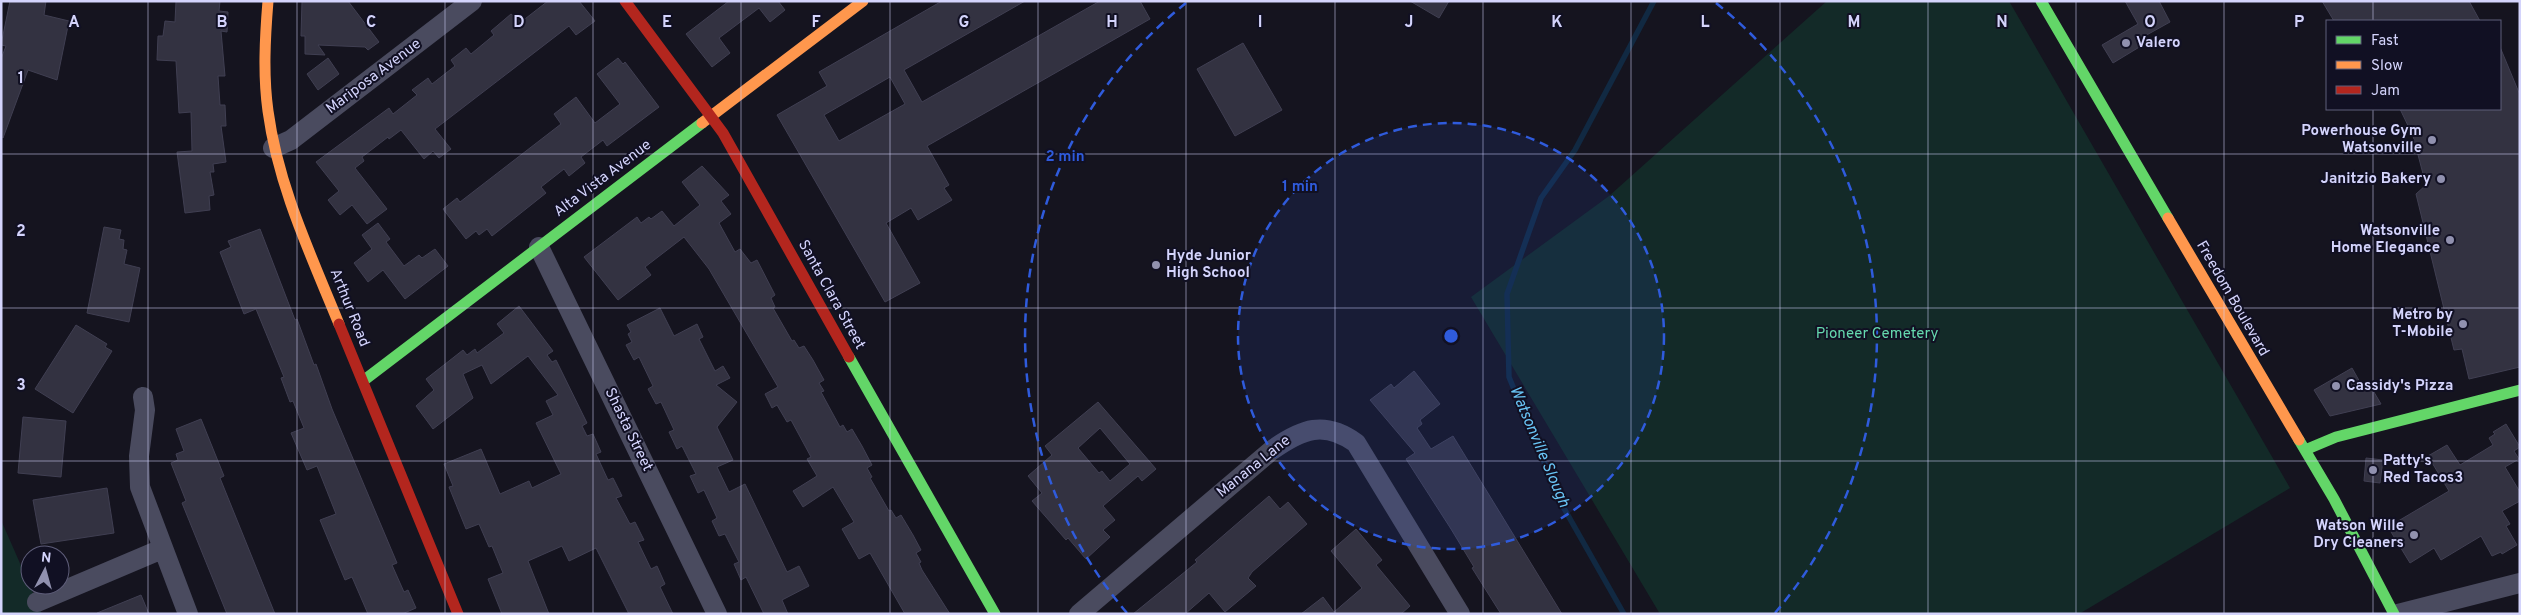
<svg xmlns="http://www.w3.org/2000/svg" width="2521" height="615" viewBox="0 0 2521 615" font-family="Overpass,sans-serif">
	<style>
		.green { fill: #132a28 }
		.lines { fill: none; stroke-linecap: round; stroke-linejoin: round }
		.stream { stroke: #112942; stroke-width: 5.5 }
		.building { fill: #333241; stroke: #403f52; fill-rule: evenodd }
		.street { stroke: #4a4b5f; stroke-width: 20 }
		.fast { stroke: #63d668; stroke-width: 11 }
		.slow { stroke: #ff974d; stroke-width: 11 }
		.jam { stroke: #b3261e; stroke-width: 11 }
		.grid { fill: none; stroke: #d4d4fc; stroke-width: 1; stroke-opacity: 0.55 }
		.ring { fill: none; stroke: #2f5bdc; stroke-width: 2.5; stroke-dasharray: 9 6 }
		.poi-dot { fill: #9191af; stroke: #111023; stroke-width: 2 }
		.labels { text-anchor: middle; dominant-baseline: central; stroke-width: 4; stroke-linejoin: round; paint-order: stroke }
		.poi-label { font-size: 15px; font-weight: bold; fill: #d4d4fc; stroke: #111023; text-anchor: end }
		.street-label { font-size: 15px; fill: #d4d4fc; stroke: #111023 }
		.park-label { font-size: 15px; fill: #65d8ae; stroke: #111023 }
		.water-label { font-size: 16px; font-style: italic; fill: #69c5f6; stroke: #111023 }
		.grid-label { font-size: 16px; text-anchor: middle; font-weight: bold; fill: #d4d4fc; stroke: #111023; stroke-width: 4; stroke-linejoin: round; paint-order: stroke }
		.centre { fill: #2f5bdc; stroke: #111023; stroke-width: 2.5 }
		.ring-label { font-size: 15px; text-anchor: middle; font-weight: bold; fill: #2f5bdc; stroke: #111023; stroke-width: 4; stroke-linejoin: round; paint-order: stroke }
	</style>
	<rect width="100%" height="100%" fill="#15141f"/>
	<path class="green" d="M1827,1h182l281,487 -211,126h-419l-189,-317 138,-101z
		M1,520l36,82 5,12h-41z"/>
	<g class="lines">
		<path class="stream" d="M1624,614l-63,-111 -52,-126 -2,-83 34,-96 34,-48 79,-149"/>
	</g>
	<path class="building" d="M10,1h36l-2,14 25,6 -12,59 -29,-10 -25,68 -2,-79 5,-13 -5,-1z
		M176,1h44l-1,10 9,1 -1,20 -6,-1 4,45h-7l2,29h5l1,21h-5l5,36 -13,2 1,8h-4l4,23 -5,1 1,14 -25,3 -8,-61 15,-1 -1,-39 -12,1 -3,-52 -19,-1 1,-24h5l2,-15 10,1z
		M302,1h46l31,41 -11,8 -3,-3 -47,-2 7,10 -20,-1v-18h-4z
		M548,1h31l16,20 -19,14 -7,-9 -134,103 16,20 -12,9 -6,-7 -9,8 -23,-29 -12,9 -1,-2 -26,20 2,4 -9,7 32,41 -20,15 -15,-19 -12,10 -12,-15 11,-9 -23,-29 73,-54 4,6 24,-19 -5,-5 16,-12 4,6 23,-18 -4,-6 15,-12 5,6 23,-19 -3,-4 20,-17 10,8z
		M729,1h49l7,9 -15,12 -11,-14 -40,30 11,15 -18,14 -26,-33z
		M942,1h83l-121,69 18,32 178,-101h40l10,18 -223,127 22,39 -5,3 8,12 -34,20 -7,-12 -25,15 34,60 -35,19 -108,-187 50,-29 -8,-14zM890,77l15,27 -66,37 -15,-26z
		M1410,1h39l-10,17z
		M2125,1h34l11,21 -27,15 3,6 -33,20 -11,-18 36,-21z
		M2322,1h147l11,20h-146z
		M1243,43l39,67 -47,26 -38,-67z
		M2500,47l20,48v272l-51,12 -7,-30 -8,1 -38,-156 10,-9 -13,-49 -13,-27h100z
		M328,58l11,16 -21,16 -11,-16z
		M618,58l5,6 2,-2 34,45 -52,39 -4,-6 -22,17 4,6 -16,13 -5,-7 -23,18 5,6 -54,43 -5,-7 -8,6 -3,-4 -10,8 -23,-30 14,-11 3,4 101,-78 -7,-10 22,-17 19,26 25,-19 -23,-30z
		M702,166l27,29 -8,6 10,13 -12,9 16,29 5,-3 11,14 6,-3 18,35 -4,3 4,9 -2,1 19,33 2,-1 5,8 5,-2 9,14 11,20 -5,3 5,8 -3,1 19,35 3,-2 4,7 5,-3 10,17 10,19 -5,3 5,9 -2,1 19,33 2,-1 5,8 5,-3 12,20 8,15 -5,3 5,9 -2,1 3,7 28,44h-45l-35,-61 -11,6 -17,-30 12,-7 -21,-35 -30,20 -10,-16 24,-15 -10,-17 4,-2 -20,-37 -4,2 -10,-17 -5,3 -7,-14 13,-7 -69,-118 -25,-32 -39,30 6,8 -33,25 -34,-43 53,-40 4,6 8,-6 2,2 11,-8 12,15 26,-21 -18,-23z
		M378,223l12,16 -4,3 18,24 15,-11 3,3 13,-9 13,17 -43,33 -22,-29 -15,12 -14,-19 18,-14 -10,-14z
		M104,227l17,3 -2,9 5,1 -1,9 4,1 -3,14 16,4 -11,54 -42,-9z
		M260,229l35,91 2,-1 17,46 2,-1 16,45 65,154 -5,2 12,27 4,-2 8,18 -14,6h-34l-16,-37 -7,3 -25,-60 16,-6 -19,-48 -10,4 -16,-37 13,-5 -11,-27 -3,1 -9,-24 3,-1 -28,-68 -12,5 -24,-62 11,-5 -3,-6z
		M519,306l34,45 -6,4 5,7 4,-2 31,63 -5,3 5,10 6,-2 8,18 -5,2 12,26 5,-2 9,18 -6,2 14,26 5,-2 9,18 -6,2 13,27 6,-3 8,18 -5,3 13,27h-44l-33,-66 -27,13 -7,-15 -34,15 21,53h-47l-14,-35 15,-6 -11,-27 -3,1 -10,-23 -13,5 -17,-42 4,-1 -9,-22 37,-15 19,45 29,-13 3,7 29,-14 -25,-51 17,-8 -7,-14 12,-6 -30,-39 -37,28 -9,-19 -19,9 10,24 -40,31 -17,-23 18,-16 -8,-11 37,-29 4,5 8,-6 2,4 27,-20 -7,-9z
		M660,308l14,28 23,-12 6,13 -4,2 16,32 8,-5 7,12 -14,7 21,17 -20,25 16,33 -16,7 12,25 16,-8 42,88 12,-6 10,20 -27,14 6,14h-24l-18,-37 -5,3 -7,-16 5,-2 -14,-28 -6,2 -7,-15 5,-3 -13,-28 -6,3 -8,-17 6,-2 -14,-28 -5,3 -8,-17 5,-2 -13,-28 -5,2 -8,-15 5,-3 -14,-29 -5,3 -8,-15 6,-3 -4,-8 3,-2 -4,-7z
		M76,325l31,19 -2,3 7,4 -39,62 -38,-24z
		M2352,368l13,23 6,-4 10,17 -51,12 -16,-26z
		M1414,371l26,33 -20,16 2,4 -5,4 14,21 22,-13 109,178h-61l-29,-46 2,-1 -23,-38 -45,-70 9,-6 -45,-53 21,-16 3,4z
		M1098,402l58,67 -14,12 -4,-5 -35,30 12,14 -12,10 7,7 -24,22 -18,-21 -2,2 -34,-39 10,-8 -14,-17 24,-21 -7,-9zM1100,428l30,36 -20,17 -8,-10 -3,2 -21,-25z
		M23,417l43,4 -5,56 -43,-4z
		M201,419l23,57 -4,2 55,136h-48l-45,-111 4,-2 -15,-38 7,-3 -2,-6 8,-3 -8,-22z
		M2506,424l14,23 -6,4 5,8 -14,8 15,25v9l-18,10 8,13 -4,2 11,19 -15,9 -1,-2 -9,4 -11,-20 -40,24 -7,-12 -24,15 -22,-36 61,-36 -21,-35 19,-11 13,20 33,-20 -4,-7 6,-4 -2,-2z
		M2366,458l17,2 -3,23 -16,-2z
		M107,488l7,45 -73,11 -8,-44z
		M1269,496l11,13 8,-7 19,22 -55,48 -4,6 8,8 -31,26 -16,-19 -24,21h-52l64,-52 -2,-2z
		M1356,529l26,31 -6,5 34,41 -9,8h-100l22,-17 11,15 28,-24 -31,-37z
		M141,595l8,19h-52v-1z"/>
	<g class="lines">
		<path class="street" d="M273,148l18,-8 181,-139
			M539,247l178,367
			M143,397l2,13 -6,46 1,31 48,127
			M37,602l125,-53
			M1079,614l193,-164c30,-21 52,-30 84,-7l104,171
			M2398,614l122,-31"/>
		<path class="fast" d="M2041,1l127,217
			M849,357l146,257
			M363,381l339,-258
			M2299,440l35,59 60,115
			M2305,450l31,-13 184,-47"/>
		<path class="slow" d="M268,1c-3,37 -5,74 0,110 10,75 43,144 71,213
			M702,123l161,-122
			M2168,218l131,222"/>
		<path class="jam" d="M625,1l98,132 126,224
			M339,324l119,290"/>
	</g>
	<path class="grid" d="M148,1v613M297,1v613M445,1v613M593,1v613M741,1v613M890,1v613M1038,1v613M1186,1v613M1335,1v613M1483,1v613M1631,1v613M1780,1v613M1928,1v613M2076,1v613M2224,1v613M2373,1v20M2373,109v505M1,154h2519M1,308h2519M1,461h2519"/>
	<circle cx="1451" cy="336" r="213" fill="#2f5bdc" fill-opacity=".12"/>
	<g class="ring">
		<circle cx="1451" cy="336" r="213"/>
		<path d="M1127 613A426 426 0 0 1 1186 3M1716 3A426 426 0 0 1 1775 613"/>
	</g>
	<g class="poi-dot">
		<circle cx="2126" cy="43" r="5"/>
		<circle cx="2432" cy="140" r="5"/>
		<circle cx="2441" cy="179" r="5"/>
		<circle cx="2450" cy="240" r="5"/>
		<circle cx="1156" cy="265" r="5"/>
		<circle cx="2463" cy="324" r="5"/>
		<circle cx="2336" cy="386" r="5"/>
		<circle cx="2373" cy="470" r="5"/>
		<circle cx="2414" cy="535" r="5"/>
	</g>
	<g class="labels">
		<g class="poi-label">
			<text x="2136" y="43" text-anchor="start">Valero</text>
			<text x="2422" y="131">Powerhouse Gym<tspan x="2422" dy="17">Watsonville</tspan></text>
			<text x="2431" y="179">Janitzio Bakery</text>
			<text x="2440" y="231">Watsonville<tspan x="2440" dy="17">Home Elegance</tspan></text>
			<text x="1166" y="256" text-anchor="start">Hyde Junior<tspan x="1166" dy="17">High School</tspan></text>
			<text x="2453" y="315">Metro by<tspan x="2453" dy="17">T-Mobile</tspan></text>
			<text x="2346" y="386" text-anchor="start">Cassidy's Pizza</text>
			<text x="2383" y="461" text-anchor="start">Patty's<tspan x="2383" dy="17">Red Tacos3</tspan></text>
			<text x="2404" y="526">Watson Wille<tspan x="2404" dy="17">Dry Cleaners</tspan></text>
		</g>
		<g class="street-label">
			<text transform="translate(374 77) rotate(-37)">Mariposa Avenue</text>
			<text transform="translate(603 179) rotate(-37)">Alta Vista Avenue</text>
			<text transform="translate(831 295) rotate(61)">Santa Clara Street</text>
			<text transform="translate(2232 299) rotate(60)">Freedom Boulevard</text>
			<text transform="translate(349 308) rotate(68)">Arthur Road</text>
			<text transform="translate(628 430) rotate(64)">Shasta Street</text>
			<text transform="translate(1254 467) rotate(-39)">Manana Lane</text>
		</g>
		<g class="park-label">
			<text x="1877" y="334">Pioneer Cemetery</text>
		</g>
		<g class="water-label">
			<text transform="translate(1539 447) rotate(67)">Watsonville Slough</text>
		</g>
	</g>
	<g class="grid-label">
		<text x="74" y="27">A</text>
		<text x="222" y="27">B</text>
		<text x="371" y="27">C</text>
		<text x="519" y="27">D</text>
		<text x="667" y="27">E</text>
		<text x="816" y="27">F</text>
		<text x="964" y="27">G</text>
		<text x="1112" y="27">H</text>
		<text x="1260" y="27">I</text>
		<text x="1409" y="27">J</text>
		<text x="1557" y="27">K</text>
		<text x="1705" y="27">L</text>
		<text x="1854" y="27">M</text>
		<text x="2002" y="27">N</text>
		<text x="2150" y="27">O</text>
		<text x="2299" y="27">P</text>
		<text x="21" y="83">1</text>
		<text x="21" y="236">2</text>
		<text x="21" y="390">3</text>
	</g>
	<circle cx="1451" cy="336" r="8" class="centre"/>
	<g class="ring-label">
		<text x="1065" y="161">2 min</text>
		<text x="1300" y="191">1 min</text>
	</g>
	<rect width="2521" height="615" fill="none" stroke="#d4d4fc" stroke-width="5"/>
	<rect x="2326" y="20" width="175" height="90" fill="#111023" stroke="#5f5e7a"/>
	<rect x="2336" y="36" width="25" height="8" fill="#63d668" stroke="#5f5e7a"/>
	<text x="2371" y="45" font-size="15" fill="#d4d4fc">Fast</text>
	<rect x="2336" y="61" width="25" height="8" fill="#ff974d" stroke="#5f5e7a"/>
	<text x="2371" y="70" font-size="15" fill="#d4d4fc">Slow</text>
	<rect x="2336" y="86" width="25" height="8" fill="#b3261e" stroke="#5f5e7a"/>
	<text x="2371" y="95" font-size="15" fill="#d4d4fc">Jam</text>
	<g transform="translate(45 570) rotate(6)"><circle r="24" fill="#111023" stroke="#5f5e7a"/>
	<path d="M0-4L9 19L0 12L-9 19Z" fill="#9191af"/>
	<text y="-8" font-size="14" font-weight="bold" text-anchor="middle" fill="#d4d4fc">N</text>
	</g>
</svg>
